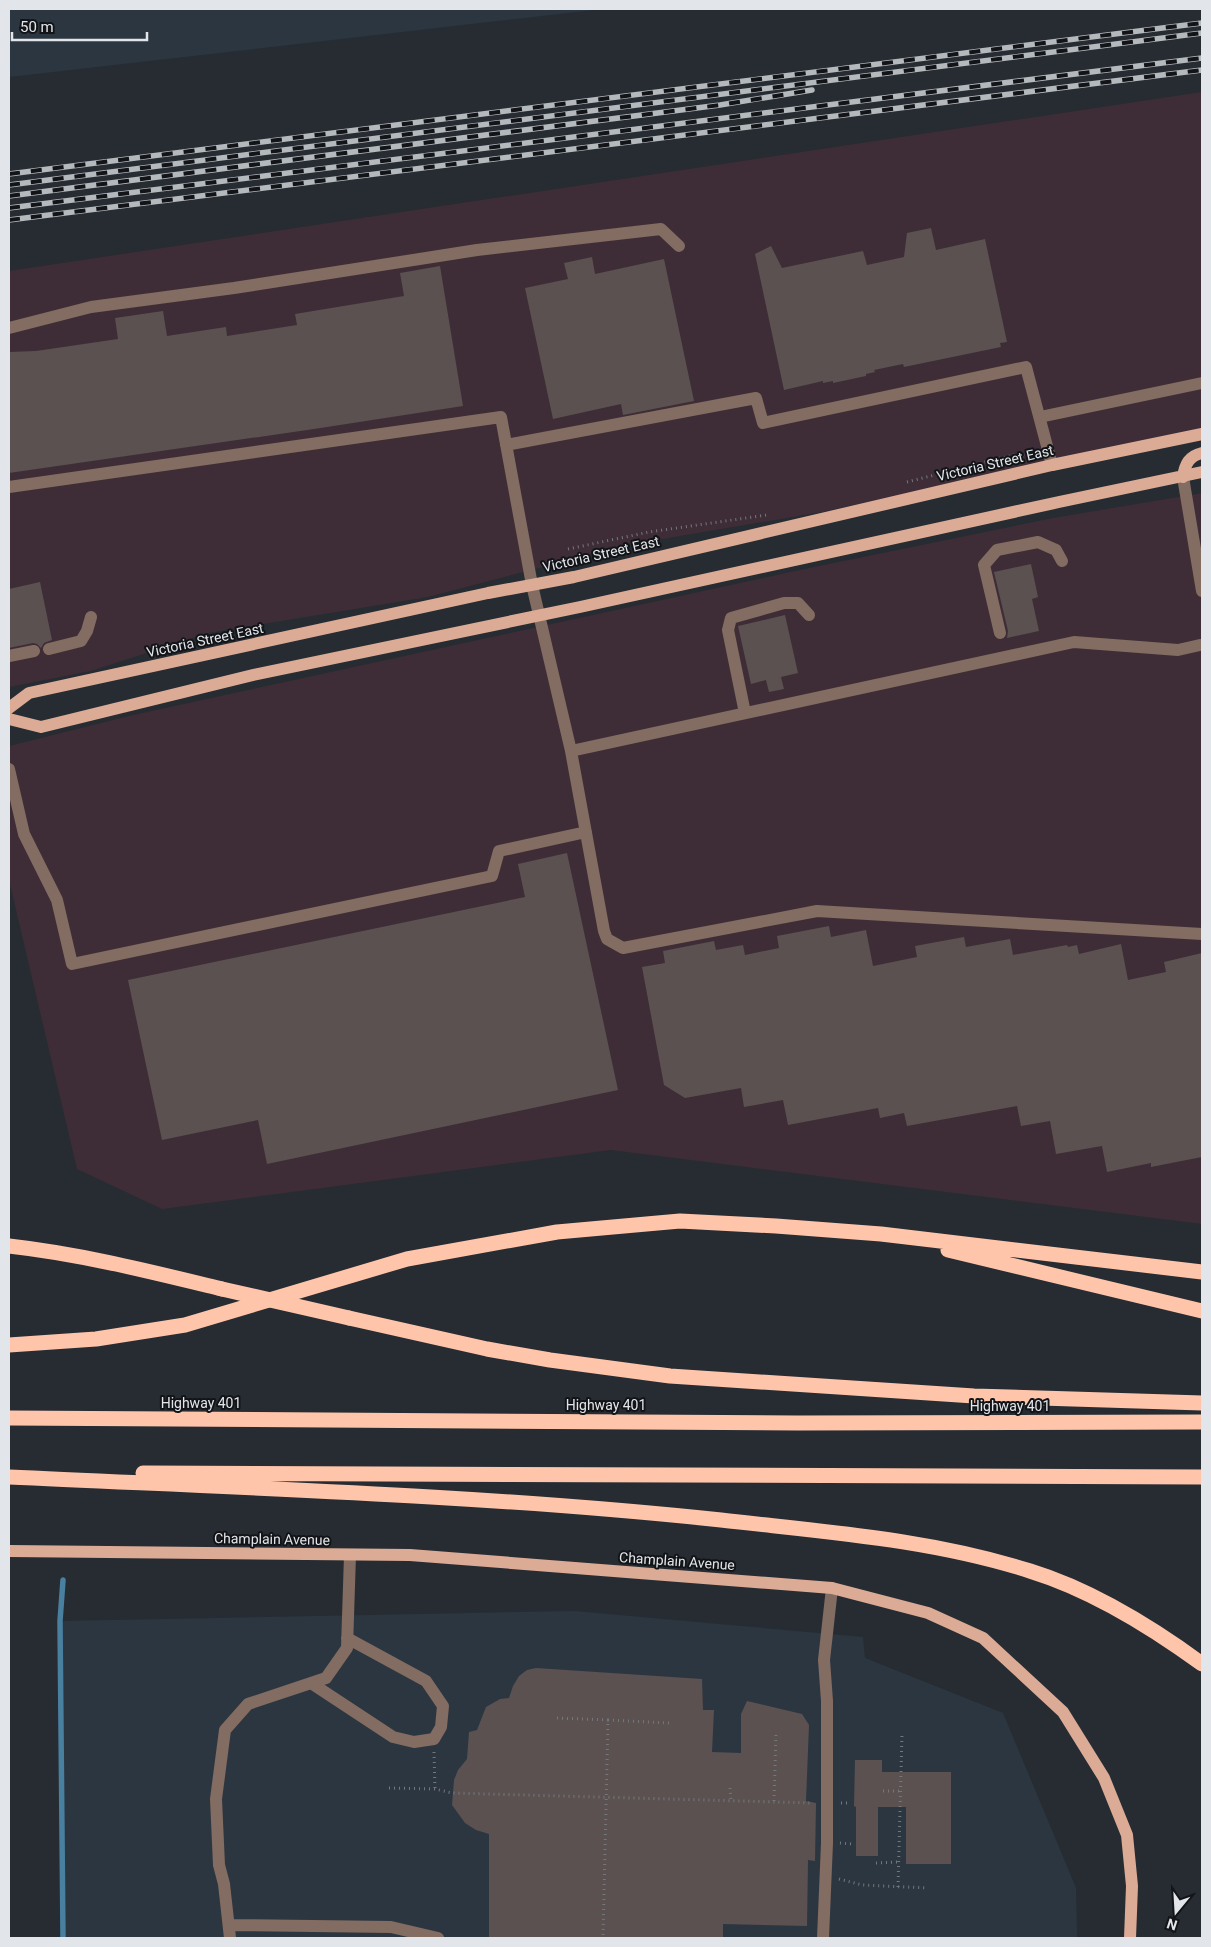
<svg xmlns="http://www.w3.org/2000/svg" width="1211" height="1947" viewBox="0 0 1211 1947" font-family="Roboto,sans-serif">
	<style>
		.commercial { fill: #3e2d36 }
		.built { fill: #2c3641 }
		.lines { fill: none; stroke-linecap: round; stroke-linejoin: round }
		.stream { stroke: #497f9f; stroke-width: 5.5 }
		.building { fill: #5b5150 }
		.path { stroke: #73787d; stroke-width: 3; stroke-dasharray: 1 4; stroke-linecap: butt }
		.minor { stroke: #836c61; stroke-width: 12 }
		.major { stroke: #dbab96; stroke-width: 12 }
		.highway { stroke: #ffc5ab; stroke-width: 15 }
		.rail-casing { stroke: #b4b9bd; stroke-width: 5.5 }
		.rail { stroke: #121417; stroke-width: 4; stroke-dasharray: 11; stroke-linecap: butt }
		.highway-bridge { stroke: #ffc5ab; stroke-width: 15 }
		.labels { text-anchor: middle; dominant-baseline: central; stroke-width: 4; stroke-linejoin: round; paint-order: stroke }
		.street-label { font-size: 14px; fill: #e2e6ea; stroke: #121417 }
	</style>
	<rect width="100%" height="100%" fill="#262c32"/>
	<path class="commercial" d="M1202,92v337l-380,83 -195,33 -199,52 -220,36 -117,38 -82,16v-416z
		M1202,493v731l-591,-74 -449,59 -85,-40 -68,-289v-134l120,-30 666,-145 258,-53z"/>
	<path class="built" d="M9,9h593l-593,68z
		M574,1611l289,26 2,21 138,55 73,175 1,50h-1014l-3,-317z"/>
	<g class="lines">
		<path class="stream" d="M63,1938l-3,-317 3,-41"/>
	</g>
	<path class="building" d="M931,228l5,22 49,-11 22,103 -7,1 1,4 -97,20 -1,-3 -29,6 1,2 -9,2v2l-33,7v-2l-10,2v-2l-39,9 -29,-136 16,-8 11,22 81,-17 4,14 37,-8 3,-24z
		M592,257l3,17 69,-15 30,142 -71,14 -2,-11 -68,15 -28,-131 43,-9 -4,-16z
		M440,266l23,140 -149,23 -305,44v-121l27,-1 82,-12 -3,-21 48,-7 4,25 59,-9 1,9 70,-11 -2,-11 109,-18 -4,-23z
		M1031,564l7,33 -6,2 7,32 -32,7 1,-7 -14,-59z
		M40,582l12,58 -8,3 -3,5 -4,-4 -4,-1 -24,5v-59z
		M785,615l13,58 -17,4 3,12 -15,3 -3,-12 -15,4 -13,-58z
		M567,853l51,237 -351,74 -9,-44 -96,20 -34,-160 397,-83 -7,-33z
		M829,926l2,11 35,-7 7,36 44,-9 -2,-11 49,-9 2,10 44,-8 3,16 54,-10 1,2 9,-2 2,9 42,-10 7,36 38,-8 -2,-10 38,-9v204l-51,10v-4l-44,9 -5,-26 -46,8 -6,-33 -29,5 -4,-20 -110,20 -3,-13 -24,5 -2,-10 -90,17 -5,-25 -39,7 -3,-19 -56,10 -21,-13 -22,-118 23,-4 -2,-12 51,-10 2,9 27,-5 2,10 34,-7 -2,-12z
		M536,1668l166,11 1,31h11l-2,42 29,1v-39l6,-13 55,13 7,11 -3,76 10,2 -1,58 -7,-1 -1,66 -84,-2v14h-234v-104l-13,-4 -11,-7 -13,-18 2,-25 4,-10 9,-11 2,-27 8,-2 9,-23 14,-8 9,-1 4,-12 6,-10 8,-6z
		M855,1760h27v12h69v92h-45v-57h-28v49h-22v-49l-2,-1z"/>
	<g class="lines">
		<path class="path" d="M907,482l110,-28 7,2
			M568,549l81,-17 118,-17
			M557,1718l51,2 -5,218
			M608,1720l61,3
			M434,1752l1,37
			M389,1788l46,1 17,4 360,10
			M730,1788l1,12
			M883,1791h17
			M774,1801l2,-67
			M841,1803h8
			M840,1843l12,1
			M876,1863l22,-1
			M839,1879l23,6 66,3
			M898,1887l4,-153"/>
		<path class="minor" d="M9,328l82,-21 143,-19 243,-38 184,-21 18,17
			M1040,417l162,-34
			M506,445l250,-47 7,25 263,-56 26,98
			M1183,477l19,114
			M9,487l492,-70 31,168 39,166 503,-109 104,8 22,-5
			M1000,633l-16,-68 13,-15 41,-8 18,8 6,11
			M49,649l32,-8 6,-10 4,-14
			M9,656l25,-5
			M745,713l-17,-83 3,-12 53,-15h14l11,12
			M571,751l33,180 3,8 16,9 194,-37 385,23
			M9,769l15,65 33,66 15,64 420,-88 7,-25 87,-19
			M311,1683l82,54 21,5 20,-3 7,-12 2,-21 -17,-25 -79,-43
			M230,1925l161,2 47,11
			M230,1938l-6,-54 -5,-19 -3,-66 9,-69 23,-26 78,-26 21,-30 3,-93
			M823,1938l4,-95v-142l-3,-41 8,-72"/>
		<path class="major" d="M1183,477c2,-13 6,-21 19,-24
			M9,708l20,-15 459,-100 86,-16 478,-112 150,-31
			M9,719l32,8 212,-52 327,-68 479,-105 143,-30
			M9,1551l401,4 422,33 96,25 55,25 80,74 41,66 23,57 5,51 -2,52"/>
		<path class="highway" d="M9,1246c72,8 143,26 213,43
			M948,1250l254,61
			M349,1318l138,31 63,11 120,16 304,20 228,7
			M9,1345l87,-6 89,-14 222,-66 150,-27 123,-11 96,5 105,8 321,38
			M9,1418l788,5 405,-1
			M143,1473l1059,4
			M9,1477c237,11 476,18 712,43 104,12 209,19 309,51 62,19 120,55 172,93"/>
		<defs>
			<path id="rail" d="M9,174l1193,-151
				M9,185l1193,-152
				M9,196l711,-91 92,-15
				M9,208l1193,-150
				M9,220l1193,-150"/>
		</defs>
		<use href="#rail" class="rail-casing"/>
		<use href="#rail" class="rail"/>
		<path class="highway-bridge" d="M222,1289l127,29"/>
	</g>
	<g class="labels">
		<g class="street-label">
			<text transform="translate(995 463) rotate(-13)">Victoria Street East</text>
			<text transform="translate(601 554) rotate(-13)">Victoria Street East</text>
			<text transform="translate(205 640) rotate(-12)">Victoria Street East</text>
			<text x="201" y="1403">Highway 401</text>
			<text x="606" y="1405">Highway 401</text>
			<text x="1010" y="1406">Highway 401</text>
			<text transform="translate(272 1539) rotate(1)">Champlain Avenue</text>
			<text transform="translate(677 1561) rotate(4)">Champlain Avenue</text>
		</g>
	</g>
	<rect width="1211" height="1947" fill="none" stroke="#e2e6ea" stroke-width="20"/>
	<g transform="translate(1176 1912) rotate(198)" stroke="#121417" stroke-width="4" paint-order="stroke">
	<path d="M0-4L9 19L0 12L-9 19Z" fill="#e2e6ea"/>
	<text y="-8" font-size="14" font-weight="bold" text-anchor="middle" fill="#e2e6ea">N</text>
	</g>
	<path d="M12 32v8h135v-8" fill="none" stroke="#e2e6ea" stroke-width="2.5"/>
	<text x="20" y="32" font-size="15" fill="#e2e6ea" stroke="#121417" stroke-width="4" paint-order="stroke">50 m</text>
</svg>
